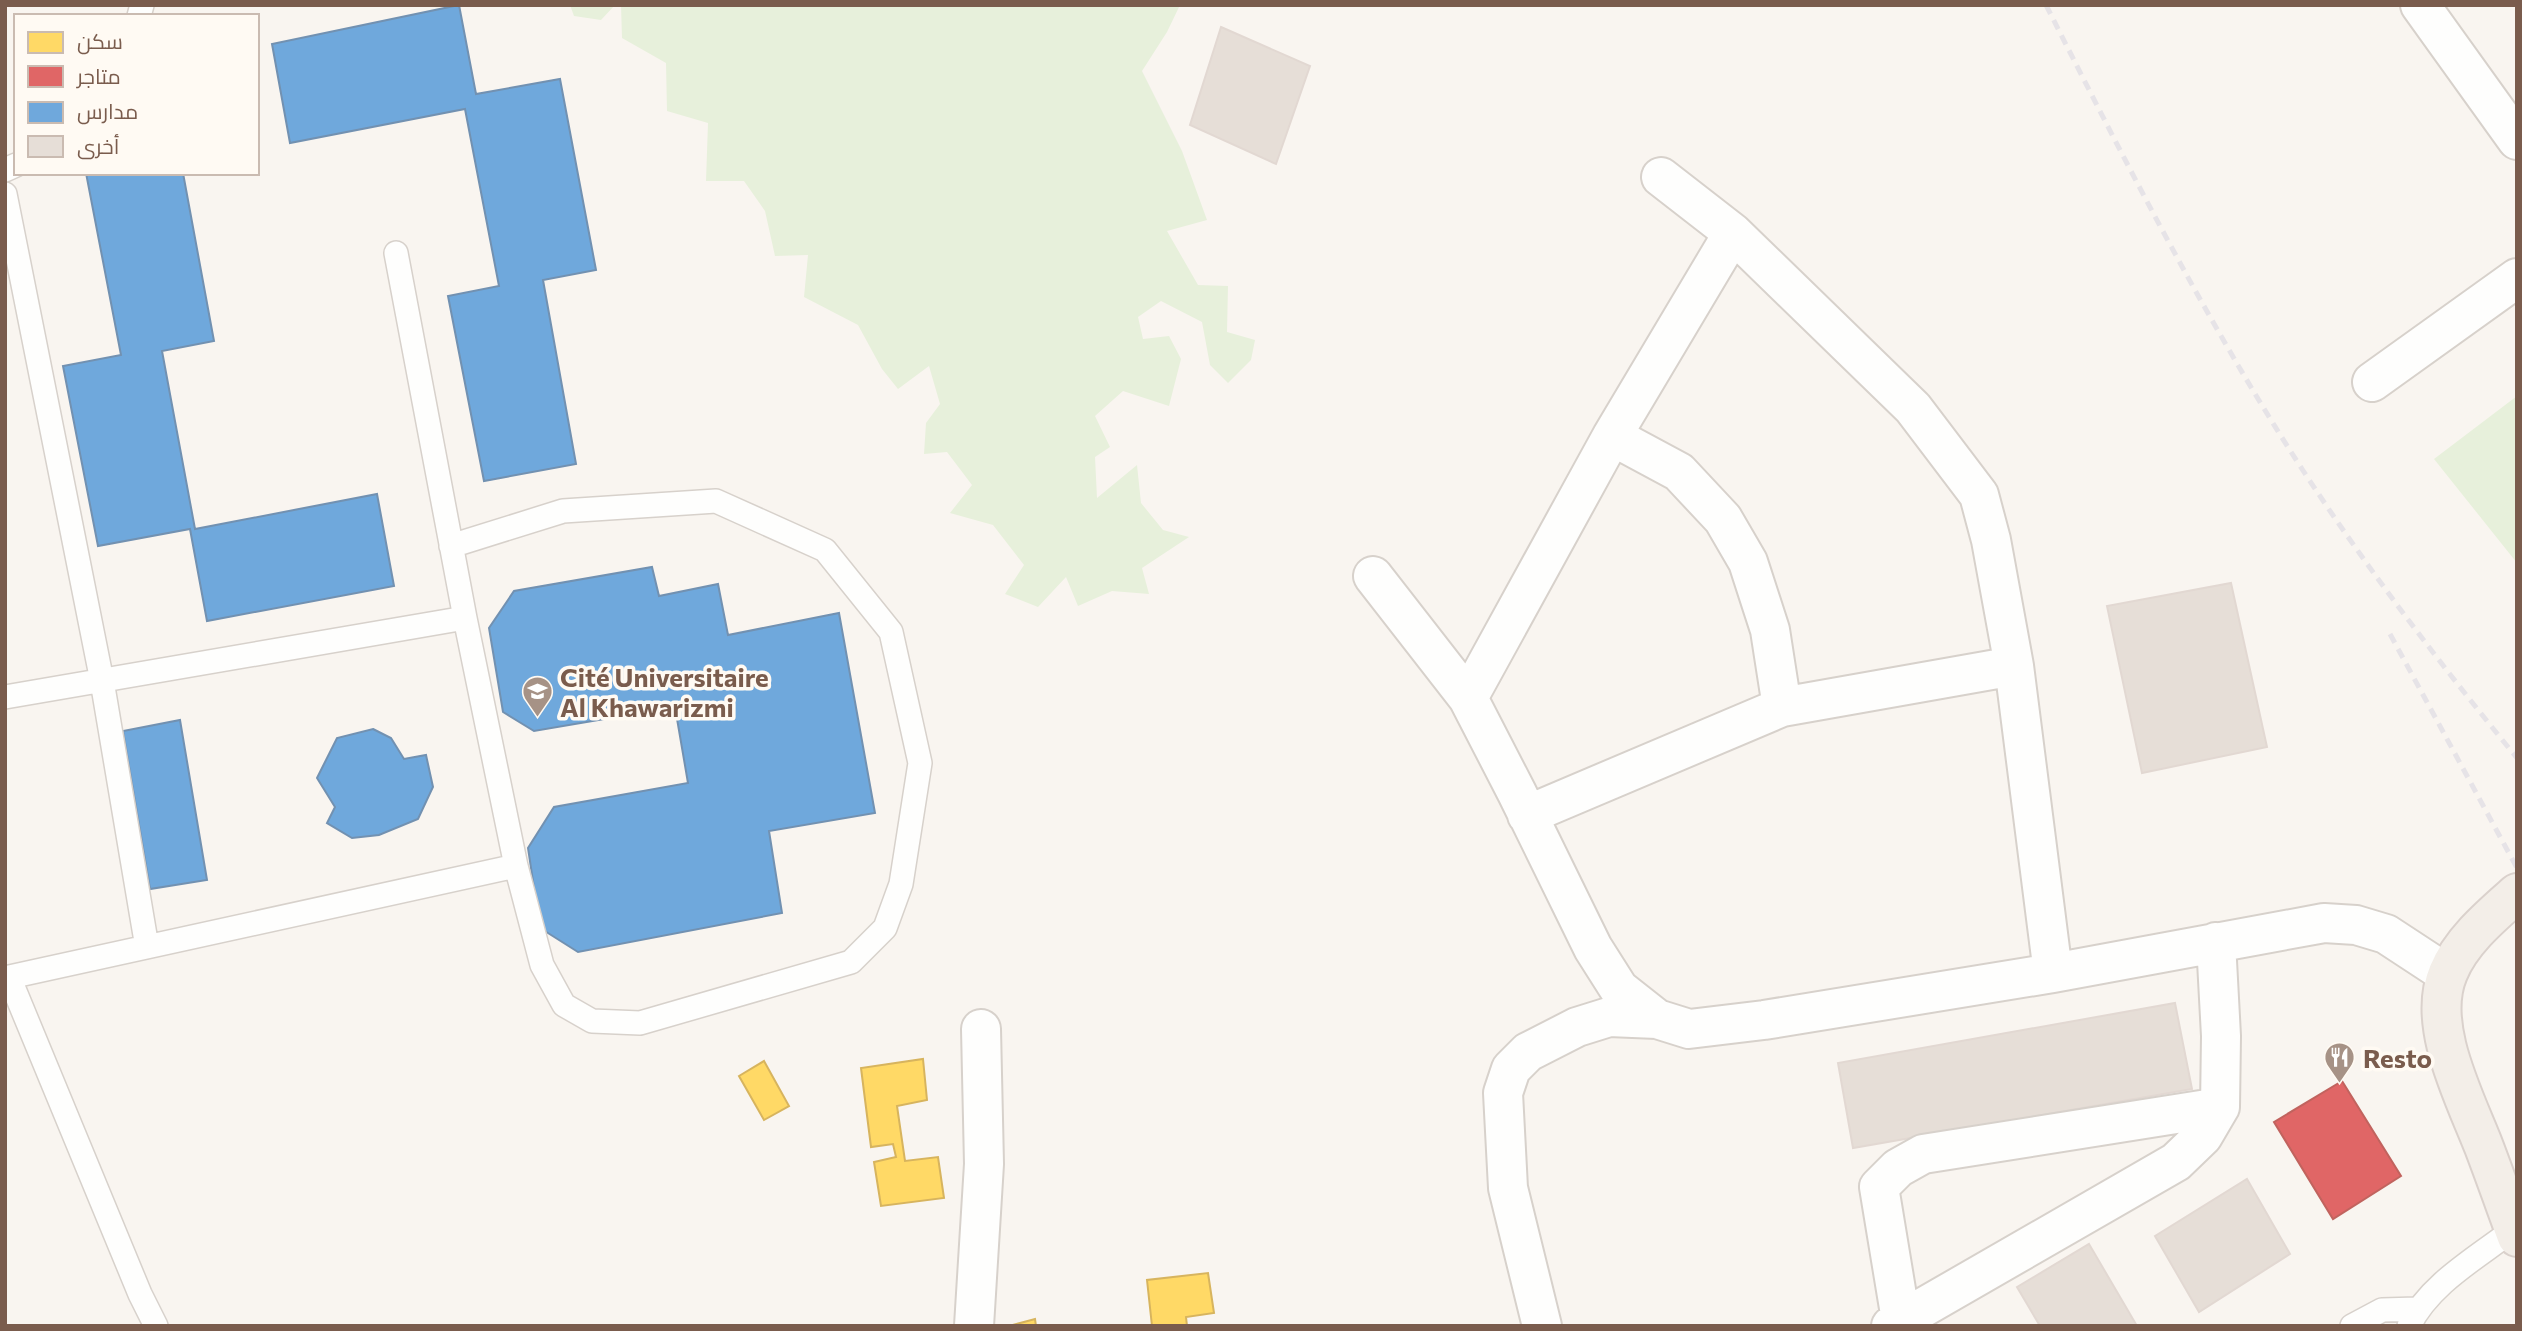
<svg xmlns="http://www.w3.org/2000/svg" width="2522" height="1331" viewBox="0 0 2522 1331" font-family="Commissioner,Cairo,sans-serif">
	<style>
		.green { fill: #e7f0db }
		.homes { fill: #ffd966; stroke: #d7b45e; stroke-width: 2 }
		.shops { fill: #e06666; stroke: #c1635e; stroke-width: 2 }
		.schools { fill: #6fa8dc; stroke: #7291b1; stroke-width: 2 }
		.building { fill: #e6ded7; stroke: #e2d8d2; stroke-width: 2 }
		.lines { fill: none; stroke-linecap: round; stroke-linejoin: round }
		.service-casing { stroke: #d7d1cb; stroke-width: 26 }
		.minor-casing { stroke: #d7d1cb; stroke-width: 42 }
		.primary-casing { stroke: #dad1cc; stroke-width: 42 }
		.service { stroke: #fefefd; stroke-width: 23 }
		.minor { stroke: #fefefd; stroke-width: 38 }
		.primary { stroke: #f3eee8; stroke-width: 38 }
		.rail { stroke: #e6e3e7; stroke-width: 5; stroke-dasharray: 10 7; stroke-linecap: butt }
		.labels { text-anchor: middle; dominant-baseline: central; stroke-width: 7; stroke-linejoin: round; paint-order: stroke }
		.poi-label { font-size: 26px; font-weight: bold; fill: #7a5c4d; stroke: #fffaf3; text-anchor: start }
	</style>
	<rect width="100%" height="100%" fill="#f9f5f0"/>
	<path class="green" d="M570,5h45l-14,15 -27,-4z
		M621,5h559l-13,27 -25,39 40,80 25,69 -40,11 31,54 30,1 -1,46 28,8 -4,20 -23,23 -18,-18 -8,-43 -41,-21 -23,16 5,22 26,-3 12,23 -12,47 -46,-15 -28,25 15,31 -15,10 2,41 40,-33 4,38 22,27 26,7 -47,31 7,26 -37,-3 -34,15 -12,-29 -28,30 -33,-13 19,-29 -31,-40 -43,-12 22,-28 -25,-33 -23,2 2,-31 14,-19 -11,-38 -31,23 -16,-20 -24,-44 -54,-28 4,-42 -33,1 -10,-45 -21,-30h-38l2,-58 -41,-12 -1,-48 -44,-25z
		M2517,396v167l-83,-104z"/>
	<path class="homes" d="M923,1059l4,41 -30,6 8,55 33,-4 6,41 -63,8 -7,-44 22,-5 -3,-13 -22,3 -10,-79z
		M764,1061l25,45 -25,14 -25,-44z
		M1208,1273l6,40 -28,4 1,9h-35l-5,-46z
		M1035,1319l1,7h-27z"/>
	<path class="shops" d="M2342,1081l59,95 -68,43 -59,-97z"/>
	<path class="schools" d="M459,5l17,89 84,-15 36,191 -53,10 33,184 -92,17 -36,-185 51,-10 -34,-177 -175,34 -18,-99z
		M86,173h97l31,168 -52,10 33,178 182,-35 17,92 -187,35 -17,-92 -92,17 -35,-180 58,-11z
		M652,567l7,29 59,-12 10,51 111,-22 36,200 -106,18 13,82 -204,39 -38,-24 -12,-80 26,-41 134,-24 -13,-76 -141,24 -31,-19 -14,-84 25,-37z
		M180,720l27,160 -57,9 -27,-158z
		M373,729l18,9 13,21 22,-4 7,32 -15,32 -39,16 -27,3 -25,-15 8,-16 -18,-29 20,-40z"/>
	<path class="building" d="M1221,27l89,39 -34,98 -86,-39z
		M2231,583l36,164 -125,26 -35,-167z
		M2175,1003l17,86 -339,59 -15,-85z
		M2247,1179l43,75 -91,58 -44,-76z
		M2089,1244l48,82h-97l-23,-39z"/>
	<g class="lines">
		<defs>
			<path id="service" d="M139,16l3,-11
				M5,170l11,-5
				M5,194l97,487 45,266
				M451,546l112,-35 153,-10 109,49 66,82 29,131 -19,121 -16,44 -34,34 -211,61 -48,-2 -28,-16 -22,-40 -26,-99
				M5,697l460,-79
				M9,977l131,317 16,32
				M5,978l511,-112 -51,-248 -69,-365
				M2352,1326l30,-16 35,-1
				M2409,1326c20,-42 69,-69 105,-97"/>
			<path id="minor" d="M2420,5l97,135
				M1661,177l72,56 180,175 66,87 12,45 23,126 39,307
				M2372,382l145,-104
				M1612,436l67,36 44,47 25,43 22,68 12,77
				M1373,576l95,122 49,95 76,155 26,41 38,30 32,10 75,-9 289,-47 271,-50 32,2 30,9 61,40
				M1468,698l144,-262 121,-203
				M1527,815l255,-108 232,-41
				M1901,1320l-22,-133 19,-19 25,-14 297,-47
				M974,1326l10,-162 -3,-135
				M1542,1326l-34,-138 -5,-95 8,-24 17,-17 49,-25 32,-10 48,2
				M1891,1326l285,-164 27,-26 17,-29 1,-71 -5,-94"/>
			<path id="primary" d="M2517,893c-26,23 -56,48 -69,80 -22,52 17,125 36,174 11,29 22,60 33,90"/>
		</defs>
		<use href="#service" class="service-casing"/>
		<use href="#minor" class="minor-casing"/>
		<use href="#primary" class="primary-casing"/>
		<use href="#service" class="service"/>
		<use href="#minor" class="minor"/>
		<use href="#primary" class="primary"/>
		<path class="rail" d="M2046,5c80,158 160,316 256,464 66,101 139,196 215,289
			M2390,634l127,234"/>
	</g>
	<defs>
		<symbol id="university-pin" viewBox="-11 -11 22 30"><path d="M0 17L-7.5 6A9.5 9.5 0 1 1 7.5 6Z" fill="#a69286" stroke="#fffaf3"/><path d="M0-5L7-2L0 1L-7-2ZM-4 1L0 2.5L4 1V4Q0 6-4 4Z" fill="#fff"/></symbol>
		<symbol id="restaurant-pin" viewBox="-11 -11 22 30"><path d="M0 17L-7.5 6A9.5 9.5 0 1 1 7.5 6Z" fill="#a69286" stroke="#fffaf3"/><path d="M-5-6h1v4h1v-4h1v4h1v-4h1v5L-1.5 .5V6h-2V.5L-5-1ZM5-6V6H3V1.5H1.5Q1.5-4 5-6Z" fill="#fff"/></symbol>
	</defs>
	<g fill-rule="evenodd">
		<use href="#university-pin" x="520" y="674" width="35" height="47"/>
		<use href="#restaurant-pin" x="2322" y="1040" width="35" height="47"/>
	</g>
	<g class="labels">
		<g class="poi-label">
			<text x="560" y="676">Cité Universitaire<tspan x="560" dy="30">Al Khawarizmi</tspan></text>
			<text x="2363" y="1057">Resto</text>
		</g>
	</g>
	<rect width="2522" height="1331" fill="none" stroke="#7a5c4d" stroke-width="14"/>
	<rect x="14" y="14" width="245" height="161" fill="#fffaf3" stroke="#cabbb1" stroke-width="2"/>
	<rect x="28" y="32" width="35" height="21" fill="#ffd966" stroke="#cabbb1" stroke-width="2"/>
	<text x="77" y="49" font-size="21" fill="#7a5c4d">سكن</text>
	<rect x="28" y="66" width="35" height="21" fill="#e06666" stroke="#cabbb1" stroke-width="2"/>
	<text x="77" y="84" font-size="21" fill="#7a5c4d">متاجر</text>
	<rect x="28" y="102" width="35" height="21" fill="#6fa8dc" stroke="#cabbb1" stroke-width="2"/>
	<text x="77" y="119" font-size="21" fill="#7a5c4d">مدارس</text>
	<rect x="28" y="136" width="35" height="21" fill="#e6ded7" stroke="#cabbb1" stroke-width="2"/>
	<text x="77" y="154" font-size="21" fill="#7a5c4d">أخرى</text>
</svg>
